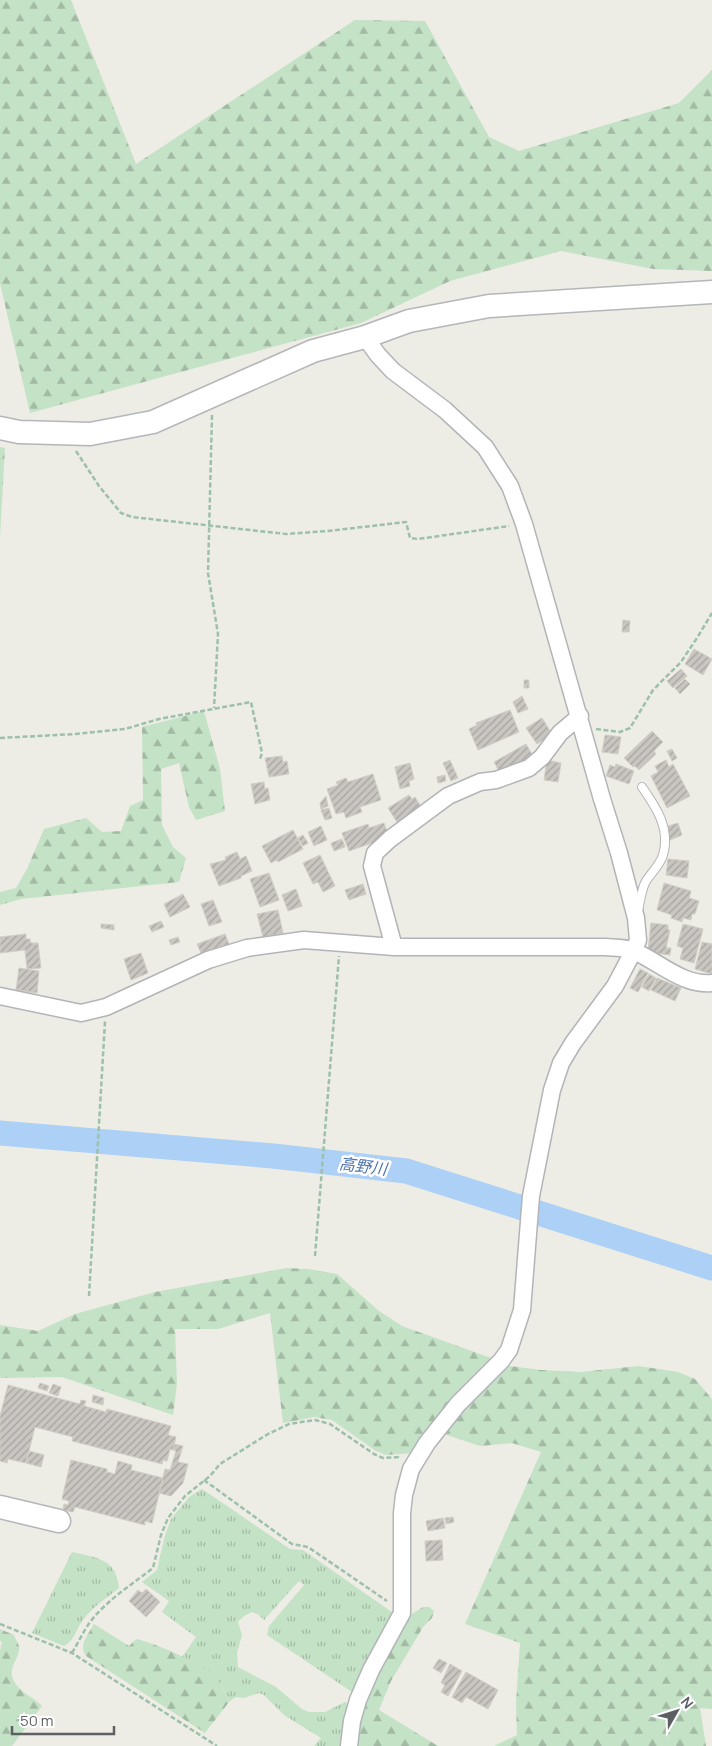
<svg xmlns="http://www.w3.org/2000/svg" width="712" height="1746" viewBox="0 0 712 1746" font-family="Manrope,'Noto Sans JP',sans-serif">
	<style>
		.grass { fill: url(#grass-tufts) }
		.forest { fill: url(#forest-firs) }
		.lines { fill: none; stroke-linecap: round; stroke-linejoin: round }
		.river { stroke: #acd0f6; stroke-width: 25 }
		.building { fill: url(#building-hatch); stroke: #d1cec4 }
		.lane-casing { stroke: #b2b4b8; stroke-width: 10 }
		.street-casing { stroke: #b2b4b8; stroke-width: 19 }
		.secondary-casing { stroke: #b4b6ba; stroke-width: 25 }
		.path { stroke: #9cc0aa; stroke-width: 2.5; stroke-dasharray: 5 2.5; stroke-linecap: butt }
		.lane { stroke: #fff; stroke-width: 8 }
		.street { stroke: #fff; stroke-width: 16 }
		.secondary { stroke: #fff; stroke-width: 22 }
		.labels { text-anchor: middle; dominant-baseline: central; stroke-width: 5; stroke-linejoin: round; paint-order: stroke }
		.water-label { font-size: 16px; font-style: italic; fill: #4e75af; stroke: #fff }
	</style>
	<defs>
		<pattern id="grass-tufts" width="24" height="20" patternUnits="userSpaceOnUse" patternTransform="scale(1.25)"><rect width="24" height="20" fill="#c4e2c6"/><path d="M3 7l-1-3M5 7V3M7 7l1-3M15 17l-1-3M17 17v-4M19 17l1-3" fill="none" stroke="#a2baa4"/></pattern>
		<pattern id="forest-firs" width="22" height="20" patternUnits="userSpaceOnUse" patternTransform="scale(1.25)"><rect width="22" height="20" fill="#c4e2c6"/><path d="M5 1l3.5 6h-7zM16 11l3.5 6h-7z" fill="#a2baa4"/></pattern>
		<pattern id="building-hatch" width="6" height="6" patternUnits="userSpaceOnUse" patternTransform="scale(1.25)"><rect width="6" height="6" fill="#c9c6c1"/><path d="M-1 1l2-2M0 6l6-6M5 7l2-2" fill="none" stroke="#a6a4a0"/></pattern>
	</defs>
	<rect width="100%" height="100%" fill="#edece5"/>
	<path class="grass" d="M202,1489l88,60 13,1 93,65 -41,79 -88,-59 2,-9 35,-41 -5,-4 -35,39 -5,-5 -7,-3 -8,4 -6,6 4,13 -5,18 1,14 38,20 26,22 7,3h16l20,-10 5,3 -8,41h-28l7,-8 -37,-23 -20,-20 -5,-2 -15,5 -9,-1 -6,5 -8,-17 -22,-20 -17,-8 14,-20 -34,-25 7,-11 -27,-19 15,-12 8,-35 6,-16 18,-22z
		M72,1552c25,6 44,6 47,36 -12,10 -27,19 -36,32 -7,9 -8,20 -19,26l-32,-13z"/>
	<path class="forest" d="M0,0h71l65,164 219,-144 70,1 64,116 30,14 160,-48 33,-33v201l-59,-2 -92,-18 -111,30 -89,42 -331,90 -30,-130z
		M0,447l5,1 -5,89z
		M204,711l16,58 5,42 -29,9 -7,-13 -10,-44 -18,6 1,56 11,22 13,11 -7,24 -158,17 -21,6v-13l16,-4 11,-19 17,-40 42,-11 16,14 19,-1 9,-25 13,-6 -1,-73z
		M287,1268l21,1 29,5 42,37 23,15 92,33 -80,94 -28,2 -10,-4 -44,-31 -18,-3 -31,6 -13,-110 -52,16h-43l2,55 -4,31 -111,-38 -62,1v-53l38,6 37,-17 80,-22z
		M503,1365l38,5 40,2 57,-6 21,3 19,3 17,7 17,20v310l-12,-1 6,38h-212l23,-11 -1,-32 4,-60 -55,-19 76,-172 -29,-9 -32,3 -39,-13z
		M423,1607h6l5,4 -2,7 -9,9 -32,54 -12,29 59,36h-83l8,-42 44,-87z
		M94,1624l35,22 7,-7c16,3 68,25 78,36 7,8 10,17 15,27l-24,31 -119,-77c-8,-11 2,-21 8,-32z
		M0,1629l14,6c1,3 4,8 5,11 2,13 -14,22 -4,37 7,11 19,14 27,23l-30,40h-12v-95l2,-9 -2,-1z"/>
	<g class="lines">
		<path class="river" d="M0,1133l273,23 133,15 306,97"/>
	</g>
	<path class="building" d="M623,620l7,1 -1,11h-7z
		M694,649l18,10 -9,16 -18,-11z
		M681,669l6,7 -14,12 -6,-7z
		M685,679l5,5 -10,10 -5,-6z
		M524,680h5v8h-5z
		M522,696l6,13 -10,4 -5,-11z
		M510,710l9,22 -41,18 -9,-21 8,-4 -1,-2z
		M542,718l10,16 -15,10 -11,-16z
		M652,731l11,11 -9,9 2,3 -17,16 -4,-4 -2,1 -9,-9z
		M605,735l16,2 -3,17 -16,-2z
		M526,744l7,12 -33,17 -6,-11z
		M672,749l5,9 -5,3 -5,-10z
		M282,756l1,6 4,-1 2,13 -20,3 -4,-19z
		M450,760l8,18 -7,3 -8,-18z
		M547,760l14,3 -3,19 -14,-2z
		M666,760l3,7 4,-3 17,32 -23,12 -16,-32 7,-4 -3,-6z
		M410,763l4,16 -5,2 1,5 -10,3 -5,-22z
		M616,764l18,7 -5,13 -23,-8 4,-11 5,2z
		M373,774l8,26 -21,7 2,5 -16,6 -2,-6 -8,2 -9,-25 11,-4 -2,-3 10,-4 2,4z
		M445,775l1,6 -8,2 -1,-6z
		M264,782l1,7 3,-1 2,12 -15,4 -4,-20z
		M409,795l3,4 3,-2 6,10 -24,15 -9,-14z
		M326,796l2,10 -7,3 -1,-6z
		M329,808l3,10 -7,2 -4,-10z
		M384,823l5,14 -40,14 -7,-18 26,-9 1,4z
		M678,823l4,12 -12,5 -5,-13z
		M321,826l6,14 -13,6 -6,-14z
		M293,830l10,19 -25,13 -1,-2 -6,3 -9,-17z
		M303,835l5,8 -5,3 -5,-8z
		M342,839l3,8 -11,4 -3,-8z
		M237,852l3,7 6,-3 6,15 -11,5v2l-22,8 -9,-22 16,-4 -1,-3z
		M320,855l15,31 -12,6 -5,-10 -5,2 -10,-21z
		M668,859l21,2 -2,17 -21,-3z
		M269,873l10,27 -19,7 -10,-28z
		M664,883l27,8 -2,7 10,3 -4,13h-3l-1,6 -8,-2 -1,4 -11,-4 1,-3 -15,-5z
		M363,884l3,10 -17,6 -4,-10z
		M296,889l6,17 -14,5 -6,-16z
		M183,894l7,13 -20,10 -6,-13z
		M213,900l9,22 -13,4 -8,-22z
		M278,910l5,23 -20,4 -6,-23z
		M161,921l3,6 -12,5 -3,-6z
		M651,923l17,2v5h2l-4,18h5l-1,7 -17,-2v-2h-5z
		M101,924l13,1v5l-13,-2z
		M683,924l20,5 -9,34 -14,-4 3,-11 -6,-2z
		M26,934v5h4l1,4h7l3,25 -14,1 -2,-19 -25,3v-16z
		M225,934l4,10 -28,9 -4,-9z
		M178,937l2,5 -9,3 -2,-5z
		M702,942l10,2v30l-17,-5z
		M141,953l7,20 -17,7 -7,-21z
		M19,968l20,3 -2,22 -21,-3z
		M640,969l8,4 -10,19 -8,-4z
		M649,974l7,4 -7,13 -7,-4z
		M657,978l24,10 -6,13 -24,-11z
		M40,1383l9,3 -2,5 -9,-3z
		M53,1384l8,3 -3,9 -9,-3z
		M8,1385l72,19 1,-4 5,1 -2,5 22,6 1,-3 64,17 -3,9 8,2 -3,13 -3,-1 -3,12 -4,-1 -1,4 -90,-23 1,-4 -38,-10 -9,36 -18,-4 -1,4 -7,-2v-45z
		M93,1395l11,3 -1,7 -11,-3z
		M174,1444l9,2 -5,16 10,2 -5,19 -12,13 -12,-3 6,-24 5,1 6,-19 -3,-1z
		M29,1451l15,4 -3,12 -15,-4z
		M71,1460l36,9v3l8,2 3,-13 14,4 -1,5 32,8 -11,45 -7,-2v4l-70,-18 -2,5 -10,-2 1,-6 4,1 1,-4 -7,-2z
		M453,1517l1,5 -8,2 -1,-6z
		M443,1518l2,10 -17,3 -2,-10z
		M442,1540l1,20 -17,1 -1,-20z
		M146,1589l14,13 -14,15 -17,-16 9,-11 4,3z
		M439,1659l8,4 -6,10 -8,-5z
		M450,1664l12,7 -14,25 -7,-4 4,-7 -4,-2z
		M466,1672l32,18 -10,19 -22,-12 -4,6 -10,-6z"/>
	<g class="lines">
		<defs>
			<path id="lane" d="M638,911c2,-9 3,-21 8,-30 5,-8 14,-16 17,-26 8,-26 -7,-48 -21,-68"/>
			<path id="street" d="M394,947l-22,-81 3,-13 15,-14 58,-43 32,-14 16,-2 33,-12 13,-11 18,-24 20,-17
				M0,996l81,17 25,-6 102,-47 39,-12 57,-8 90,7h211c9,1 23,0 31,5 24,11 48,34 76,31
				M349,1746l3,-25 6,-21 13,-30 31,-57v-100l2,-18 7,-26 16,-26 31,-39 43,-43 8,-11 13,-40 9,-114 21,-106 9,-27 12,-20 42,-57 19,-36 4,-10 -2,-22 -17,-65 -17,-54 -78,-275 -14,-38 -25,-39 -40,-37 -52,-39 -15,-16 -13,-18"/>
			<path id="secondary" d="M0,428l19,4 71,2 63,-12 160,-71 52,-14 44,-16 80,-15 223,-14
				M0,1507l59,14"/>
		</defs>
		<use href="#lane" class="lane-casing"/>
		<use href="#street" class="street-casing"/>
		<use href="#secondary" class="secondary-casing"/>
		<path class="path" d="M212,415l-4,158 10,61 -4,74
			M76,451l23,35 22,27 11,4 154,17 42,-3 78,-9 4,16 8,1 91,-13
			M596,729l24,3 10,-4 23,-38 28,-28 16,-24 15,-25
			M0,738l76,-4 49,-5 34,-10 92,-17 11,51 -2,6
			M315,1256l24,-300
			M89,1296l16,-275
			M204,1480l88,64 16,3 79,54
			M0,1624l72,29 145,93
			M72,1653c6,-10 11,-21 18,-31 17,-22 41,-37 63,-54l8,-33 7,-17 17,-22 25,-20 10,-12 48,-30 21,-10 26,-4 15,4 44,30 9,4 18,-1"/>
		<use href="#lane" class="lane"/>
		<use href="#street" class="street"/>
		<use href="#secondary" class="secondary"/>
	</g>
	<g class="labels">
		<g class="water-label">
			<text transform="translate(363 1166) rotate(7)">高野川</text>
		</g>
	</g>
	<g transform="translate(677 1711) rotate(51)" stroke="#ffffff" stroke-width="4" paint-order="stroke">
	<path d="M0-4L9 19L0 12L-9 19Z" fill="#5d5f63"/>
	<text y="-8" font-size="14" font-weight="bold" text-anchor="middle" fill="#5d5f63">N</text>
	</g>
	<path d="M12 1726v8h102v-8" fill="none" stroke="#5d5f63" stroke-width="2.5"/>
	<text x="20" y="1726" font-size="15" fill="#5d5f63" stroke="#ffffff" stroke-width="4" paint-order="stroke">50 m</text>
</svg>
